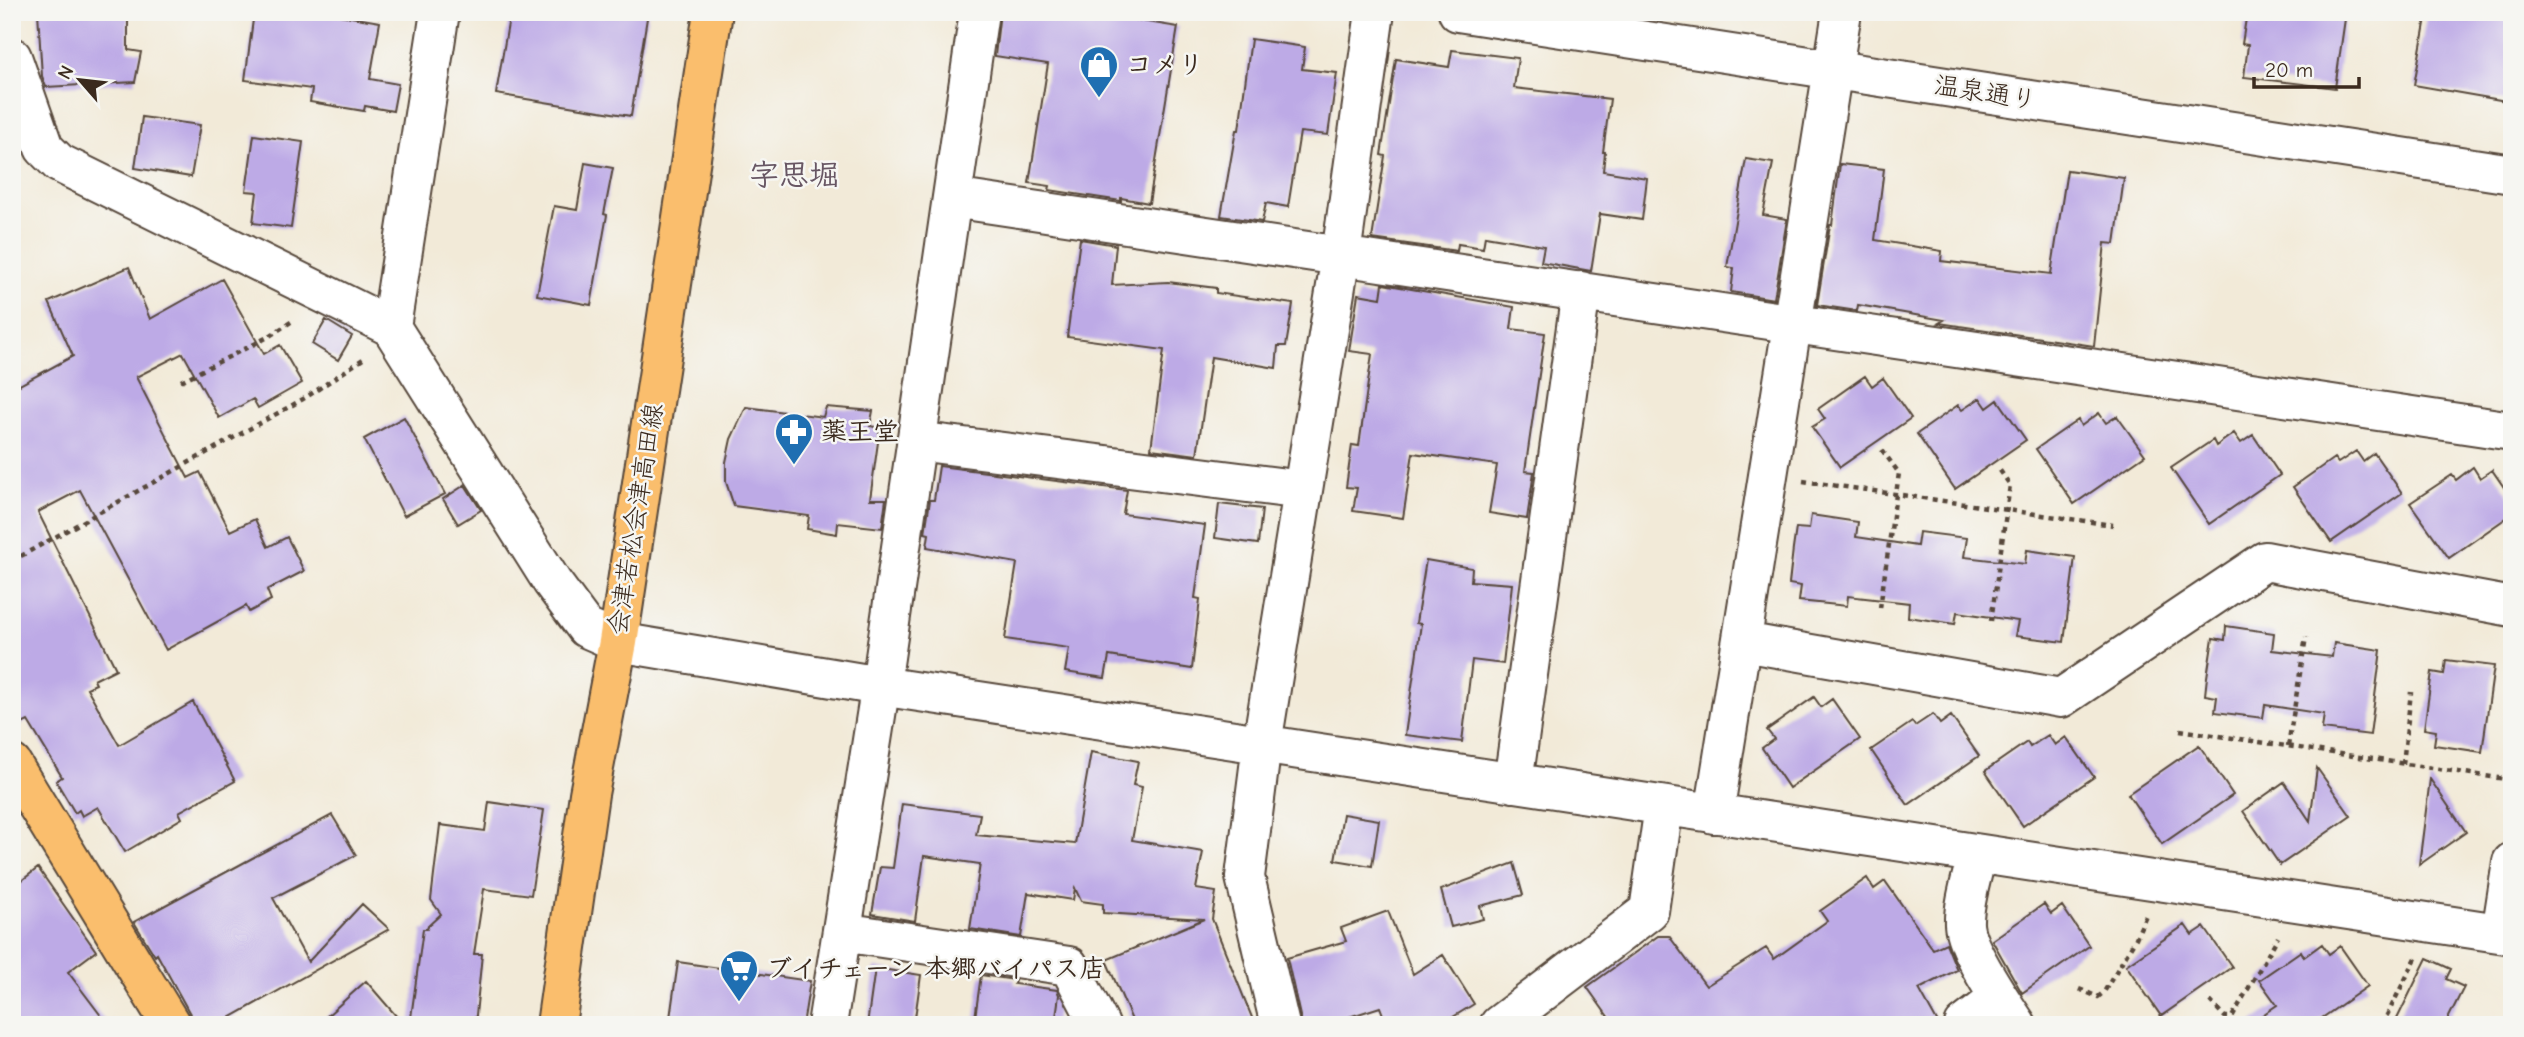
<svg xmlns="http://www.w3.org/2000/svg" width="2524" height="1037" viewBox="0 0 2524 1037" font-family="'Comic Neue','Klee One',sans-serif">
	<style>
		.building { fill: #bdaae6 }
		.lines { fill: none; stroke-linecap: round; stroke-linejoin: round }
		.minor-casing { stroke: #56473a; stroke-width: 42 }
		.major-casing { stroke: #56473a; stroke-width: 42 }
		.path { stroke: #56473a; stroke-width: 4.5; stroke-dasharray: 5 5; stroke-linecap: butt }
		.minor { stroke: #fff; stroke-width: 38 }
		.major { stroke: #fabe6d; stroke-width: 38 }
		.labels { text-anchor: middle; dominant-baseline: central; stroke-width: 5; stroke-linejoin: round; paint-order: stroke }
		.poi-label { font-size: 26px; font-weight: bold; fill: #3b2a1e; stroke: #f6f6f2; text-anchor: start }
		.street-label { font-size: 26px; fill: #3b2a1e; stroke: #f6f6f2 }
		.quarter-label { font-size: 30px; font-weight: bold; fill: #685764; stroke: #f6f6f2 }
	</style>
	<rect width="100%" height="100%" fill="#f6f6f2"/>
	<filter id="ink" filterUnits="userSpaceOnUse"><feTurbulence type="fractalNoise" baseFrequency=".0143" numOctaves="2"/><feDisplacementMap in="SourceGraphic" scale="14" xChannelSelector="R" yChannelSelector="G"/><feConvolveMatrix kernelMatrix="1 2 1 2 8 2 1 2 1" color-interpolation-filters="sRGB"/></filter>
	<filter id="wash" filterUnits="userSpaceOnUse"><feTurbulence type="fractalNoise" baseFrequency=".00686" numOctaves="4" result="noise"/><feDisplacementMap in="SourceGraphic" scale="28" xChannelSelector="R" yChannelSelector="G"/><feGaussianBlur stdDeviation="1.57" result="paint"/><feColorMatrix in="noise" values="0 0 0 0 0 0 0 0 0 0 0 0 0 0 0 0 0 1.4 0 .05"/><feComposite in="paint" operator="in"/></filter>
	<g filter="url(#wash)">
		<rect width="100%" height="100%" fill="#f2ead8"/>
		<g id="blocks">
			<path class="building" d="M38,12h90v38l13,2 -6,30 -89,5 -4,-11z
				M254,12h68l58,10 -10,57 28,5 -5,27 -28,-5 -1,5 -54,-9 2,-13 -67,-9z
				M510,12h138l-17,104 -135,-22z
				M1000,12h87l91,15 -29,176 -28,-5v3l-72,-11 1,-4 -21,-3 19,-119 -53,-8z
				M2247,12h99l-11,76 -91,-11 4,-32 -6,-1z
				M2427,12h30l55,10v80l-98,-17z
				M1251,39l54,8 -3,22 35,4 -9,62 -28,-3 -12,75 -22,-4 -4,19 -41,-6 15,-86h3z
				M1452,50l66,8 -4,30 96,11 -7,53h2l-2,19 44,7 -5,42 -42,-6 -9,57 -50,-9 3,-16 -59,-10 -2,12 -25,-4 -1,7 -85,-12 13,-83 -4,-1 15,-96 53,8z
				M142,117l58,8 -9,52 -56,-9z
				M254,135l49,7 -12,86 -38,-5 4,-31 -11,-1z
				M1746,159l27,4 -10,52 24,4 -13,80 -43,-7 3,-24 -7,-1z
				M585,163l28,5 -9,46 3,1 -16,90 -54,-10 17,-89 23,4z
				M1840,164l44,5 -9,71 67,11 -1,10 110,13 16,-104 57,8 -9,66 -10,-1 -11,103 -155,-23 5,-3 -86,-15 -1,6 -40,-6 13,-80h2z
				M1080,239l36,6 -4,40 56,-3 48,6v5l77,11 -7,42h-8l-2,22 -65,-11 -14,98 -46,-6 13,-99 -97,-13z
				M129,267l21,52 72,-40 42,75 16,-9 22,38 -44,25 -5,-9 -34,19 -36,-65 -47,24 52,101 12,-6 30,59 25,-12 13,28 19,-10 17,34 -37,19 4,10 -22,12 -3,-6 -80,44 -86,-160 -42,22 78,157 -22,11 2,4 -9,4 32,57 74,-43 42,79 -56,31 3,6 -57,34 -27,-45 -16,9 -3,-6 -4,3 -19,-32 6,-4 -34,-56 -16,8v-340l61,-33 -24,-54z
				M1383,284l131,23 -3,22 34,4 -20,138 9,1 -7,47 -38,-6 8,-48 -84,-12 -10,65 -50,-7 4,-23 -11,-1 6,-42 7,1 13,-92 -23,-3 9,-57 23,4z
				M326,320l26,16 -14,24 -26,-16z
				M1865,376l7,10 11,-8 28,40 -71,49 -28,-40 13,-8 -7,-10z
				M1980,398l7,10 11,-8 28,40 -71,49 -38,-55 41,-29 4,5z
				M746,407l77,10 3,-10 47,4 -3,15 10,2 -10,71h16l-4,29 -44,-5 -1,11 -30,-5 2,-13 -75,-10 -8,-24v-20l5,-23z
				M2099,413l7,10 11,-7 28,39 -71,49 -38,-55 42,-29 3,6z
				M404,417l41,77 -41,22 -40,-77z
				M2234,433l7,10 12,-8 27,40 -71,49 -38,-56 42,-28 3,6z
				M2356,451l7,10 11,-8 28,40 -71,49 -38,-55 41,-29 4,5z
				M939,466l188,24 -4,24 82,11 -10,73 5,1 -8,70 -83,-13 -4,22 -40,-6 4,-24 -64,-9 12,-76 -90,-16 2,-13 -4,-1 5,-33h4z
				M2473,467l7,11 12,-8 20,29v15l-63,44 -39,-55 42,-28 4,5z
				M465,485l16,25 -23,14 -15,-25z
				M1219,504l43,5 -4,35 -43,-6z
				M1811,515l47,7 -2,15 61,9 2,-14 48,6 -3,19 61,7 2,-14 48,7 -11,85 -49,-6 3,-15 -61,-9 -2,12 -47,-7 1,-14 -61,-7 -1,10 -48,-5 2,-15 -12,-2 4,-35 3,-21 13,1z
				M1426,560l46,8 -1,13 41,3 -9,80 -31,-4 -10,82 -57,-7 16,-111 -5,-1z
				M2226,626l48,7 -2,17 60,7 2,-14 47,7 -11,85 -48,-6 2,-15 -59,-9 -2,13 -48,-6 2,-15 -12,-2 2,-18 6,-39 12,2z
				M2446,660l48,6 -12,86 -48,-7 2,-14 -12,-2 8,-57 12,2z
				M1814,697l7,10 11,-8 28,40 -71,49 -27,-40 12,-9 -7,-9z
				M1933,714l7,10 11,-8 28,40 -71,49 -37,-55 41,-28 3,4z
				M2048,735l7,10 11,-8 28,40 -71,49 -38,-55 42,-29 3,5z
				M2199,745l34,50 -71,49 -34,-50z
				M1091,752l47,9 -5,24 9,2 -10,53 71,12 -7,37 20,3 -4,27 43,106h-121l-28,-65 98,-41 -101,-6v-9l-22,-3 -6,-13 -2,12 -45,-7 -7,44 -51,-8 10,-65 -56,-8 -9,65 -43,-7 8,-47 13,1 9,-64 78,10 -4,21 99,9z
				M2317,768l34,48 -71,49 -37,-54 41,-29 26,39z
				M2430,779l36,53 -47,33z
				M489,802l55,8 -13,85 -47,-6 -10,65h8l-7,71h-65l13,-96h4l1,-3 13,-12 -10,-14 9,-75 45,6z
				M1343,814l36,6 -7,46 -37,-6z
				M332,815l24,40 -83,43 35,64 54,-58 27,25 -172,96h-24l-3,-11 -33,-60 -2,2 -21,-34z
				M1514,863l9,32 -43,11 3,13 -32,8 -10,-37z
				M38,868l58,83 -28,21 40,53h-96v-137z
				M1867,878l7,11 11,-8 48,68 13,-6 11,27 -38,19 20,36h-325l-27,-38 71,-51h11l37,50 60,-38 8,11 53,-38 -7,-10z
				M2044,904l7,10 11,-8 27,40 -67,47 -30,-53z
				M1388,911l25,63 30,-19 31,49 -34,21h-53l-7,-18 -56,18h-22l-15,-67 59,-17 -5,-13z
				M2185,925l7,10 12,-8 28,40 -71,49 -35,-51z
				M2322,944l7,10 11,-8 28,40 -56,39h-64l29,-20 -18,-25 42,-29 3,6z
				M2427,958l24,11 -5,10 18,8 -19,38h-51z
				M678,962l132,19 -7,44h-134z
				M875,968l46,7 -7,50h-47z
				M981,975l34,5 -1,4 43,6 2,5 -4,30h-81z
				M366,981l38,44h-87z"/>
		</g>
	</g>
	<g filter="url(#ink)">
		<use href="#blocks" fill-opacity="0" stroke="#56473a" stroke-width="2"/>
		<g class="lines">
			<defs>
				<path id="minor" d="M1458,12l1054,162
					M12,57l32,91 15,15 332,164 161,255 34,46 32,14 262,44 1632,249
					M952,198l1560,233
					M391,327l49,-315
					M916,441l387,49
					M1743,642l318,56 204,-137 247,46
					M1513,783l68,-492
					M1714,814l128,-802
					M1977,854c-4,20 -14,49 -13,70 1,24 39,80 53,101
					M842,932l227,34 31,59
					M2501,933l11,-71
					M827,1025l56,-354 96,-659
					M1280,1025l-35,-148 17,-133 79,-489 34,-243
					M1499,1025l150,-114 15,-105
					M1964,1025l35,-27"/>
				<path id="major" d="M12,764l159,261
					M556,1025l33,-231 29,-152 95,-630"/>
			</defs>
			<use href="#minor" class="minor-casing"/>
			<use href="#major" class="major-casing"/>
			<path class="path" d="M181,381l87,-44 26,-17
				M1803,481l310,44
				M12,561l293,-163 61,-41
				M1880,608l19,-135 -17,-23
				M1991,621l19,-136 -11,-16
				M2180,730l332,50
				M2288,746l18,-109
				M2403,764l8,-72
				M2079,989l19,8 6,-5 32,-54 10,-23
				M2210,1001l15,16h7l46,-80
				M2382,1025l34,-67"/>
			<use href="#minor" class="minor"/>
			<use href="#major" class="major"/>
		</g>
	</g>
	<defs>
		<symbol id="shop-pin" viewBox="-11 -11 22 30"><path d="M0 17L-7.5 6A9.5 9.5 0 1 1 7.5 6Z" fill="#1f6fb2" stroke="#f6f6f2"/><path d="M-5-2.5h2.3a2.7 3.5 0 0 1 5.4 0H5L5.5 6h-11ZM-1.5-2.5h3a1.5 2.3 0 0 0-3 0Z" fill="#fff"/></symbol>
		<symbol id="pharmacy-pin" viewBox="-11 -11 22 30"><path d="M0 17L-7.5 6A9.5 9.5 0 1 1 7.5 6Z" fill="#1f6fb2" stroke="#f6f6f2"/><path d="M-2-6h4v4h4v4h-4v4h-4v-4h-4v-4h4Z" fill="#fff"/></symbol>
		<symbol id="supermarket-pin" viewBox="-11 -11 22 30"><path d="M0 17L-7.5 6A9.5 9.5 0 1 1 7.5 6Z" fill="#1f6fb2" stroke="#f6f6f2"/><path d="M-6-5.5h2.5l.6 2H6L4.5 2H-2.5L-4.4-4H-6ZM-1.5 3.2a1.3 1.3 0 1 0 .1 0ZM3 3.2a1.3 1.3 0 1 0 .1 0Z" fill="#fff"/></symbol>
	</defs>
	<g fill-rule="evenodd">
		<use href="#shop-pin" x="1077" y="43" width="44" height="60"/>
		<use href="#pharmacy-pin" x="772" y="410" width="44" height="60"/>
		<use href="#supermarket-pin" x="717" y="947" width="44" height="60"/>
	</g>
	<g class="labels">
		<g class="poi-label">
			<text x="1126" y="65">コメリ</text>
			<text x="821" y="432">薬王堂</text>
			<text x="766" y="969">ブイチェーン 本郷バイパス店</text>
		</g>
		<g class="street-label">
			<text transform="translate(1985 93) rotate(9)">温泉通り</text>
			<text transform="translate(636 519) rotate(-81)">会津若松会津高田線</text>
		</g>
		<g class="quarter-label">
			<text x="794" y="175">字思堀</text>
		</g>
	</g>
	<rect width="2524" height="1037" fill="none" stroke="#f6f6f2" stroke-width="42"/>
	<g transform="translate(80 80) rotate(298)" stroke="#f6f6f2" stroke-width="5" paint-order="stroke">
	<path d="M0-5L12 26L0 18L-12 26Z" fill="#3b2a1e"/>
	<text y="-10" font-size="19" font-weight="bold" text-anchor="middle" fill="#3b2a1e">N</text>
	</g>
	<path d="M2254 77v10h105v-10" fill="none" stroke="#3b2a1e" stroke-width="3.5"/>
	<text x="2265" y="77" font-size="21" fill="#3b2a1e" stroke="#f6f6f2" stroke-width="5" paint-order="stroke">20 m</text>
</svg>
